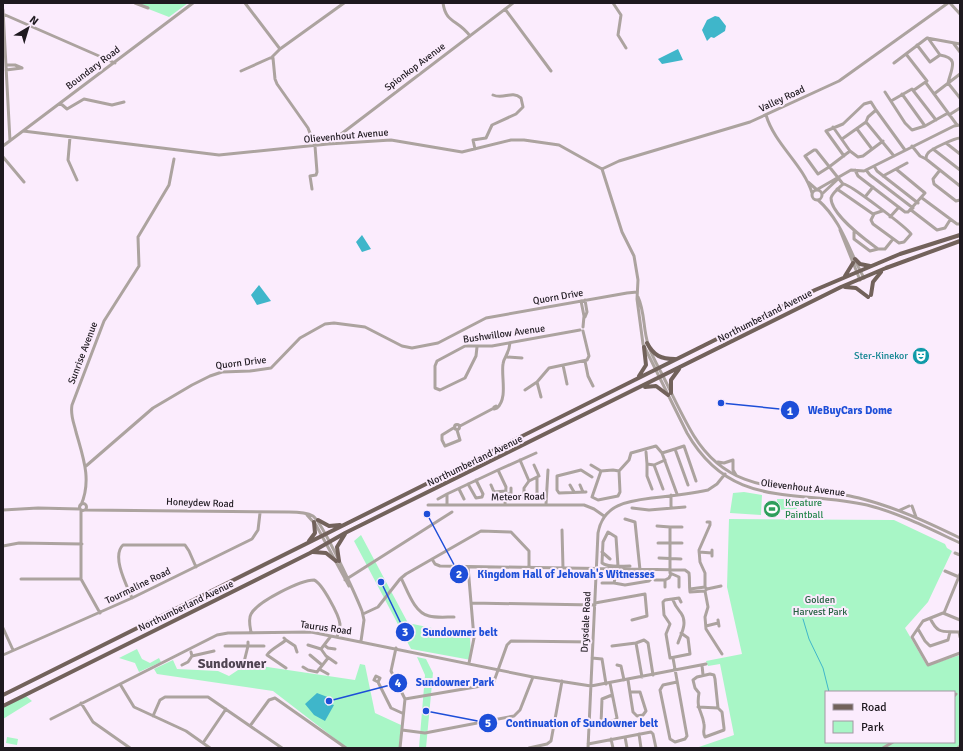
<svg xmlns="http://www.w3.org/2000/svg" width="963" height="751" viewBox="0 0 963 751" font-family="Signika,sans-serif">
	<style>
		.green { fill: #a8f6c6; fill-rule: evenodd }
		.water { fill: #3fb6ca }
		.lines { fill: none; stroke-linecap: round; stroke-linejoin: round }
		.stream { stroke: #3fb6ca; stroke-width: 1 }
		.minor { stroke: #aca39f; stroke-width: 3 }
		.major { stroke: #72625b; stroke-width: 4 }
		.labels { text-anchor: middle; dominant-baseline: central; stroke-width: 4; stroke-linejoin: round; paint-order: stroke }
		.street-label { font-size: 10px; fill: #1e191f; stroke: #fbecfd }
		.culture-label { font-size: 10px; fill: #0d838f; stroke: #fbecfd; text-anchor: end }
		.leisure-label { font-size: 10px; fill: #27864d; stroke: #fbecfd; text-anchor: start }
		.park-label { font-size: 10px; fill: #256040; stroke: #fbecfd }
		.district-label { font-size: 14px; font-weight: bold; fill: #4f4452; stroke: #fbecfd }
		.leader { fill: none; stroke: #1d4ed8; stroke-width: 1.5 }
		.callout-dot { fill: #1d4ed8; stroke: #fbecfd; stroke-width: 1.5 }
		.mark-label { font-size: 12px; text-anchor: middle; font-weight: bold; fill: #fff }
		.callout-label { font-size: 11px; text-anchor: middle; font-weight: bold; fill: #1d4ed8; stroke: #fbecfd; stroke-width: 4; stroke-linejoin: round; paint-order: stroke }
	</style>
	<rect width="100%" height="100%" fill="#fbecfd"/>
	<path class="green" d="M133,3h55l-19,14z
		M744,492l18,3 -1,20 -31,-2 3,-20z
		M777,499h20v10l-19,1z
		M729,519l165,1 51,24 2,4 5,3 -24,51 -23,26 22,38 33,-11v93h-264l38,-13 -14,-71 -12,2 -2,-5 36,-7 -15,-67zM826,692h128v50h-128z
		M361,535l47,88 62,13 1,24 -60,-11 -57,-108z
		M137,649l5,10 8,4 9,-5 2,4 -22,10 -4,-9 -16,-5z
		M417,657l9,2 7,14 -7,75h-7l6,-73z
		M173,660l4,9 41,2 11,5 18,-12 108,16 5,-16 5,1 10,48 26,12 -2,23h-52l-74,-57 -116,-17 -3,-5z
		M26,696l6,5 -29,18v-11z
		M7,737l11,2 -1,6 -11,-2z"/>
	<path class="water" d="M715,16l4,1 7,9 -1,5 -11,7 -3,-1 -4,4 -5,-11 5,-10z
		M678,49l5,11 -21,4 -4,-5z
		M362,235l9,14 -9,3 -6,-10z
		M259,285l12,16 -14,4 -6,-10z
		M317,693l13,5 -3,8 4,-2 3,1 -9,16 -11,-6 -9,-11z"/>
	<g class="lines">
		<path class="stream" d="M803,619l6,20 14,29 6,24"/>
		<path class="minor" d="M135,3l13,5
			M245,3l35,46 64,-46
			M443,3c3,21 15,16 27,33
			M613,3l8,12 -3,20 8,13
			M950,3l10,11
			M505,9l46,62
			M3,10l7,131
			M3,14l112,49
			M954,44l6,8
			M917,45l13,17 10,-7 -12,-17
			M906,54l21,27 -13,9
			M940,55c20,3 11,14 8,28l12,15
			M272,57l8,-8
			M894,63l33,-25 33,6
			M6,65h9l7,3
			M6,70l16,-2
			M241,71l29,-13h3l2,21 2,5 31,44 7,18 2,26 -1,3 -6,1 2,13
			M926,83l31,42
			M885,92l20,31 7,7 13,-4 23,-13
			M902,94l23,32
			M934,94l26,-20
			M891,101l21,-12 24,31
			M60,103l7,6 17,-10 28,6 12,-3
			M876,110l29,40
			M766,115c9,30 37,49 46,78
			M949,115l11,-7
			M833,127l17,24 8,6 5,-1 20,-15
			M857,129l15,20
			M23,131l196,24 109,-11 63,-4 71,12 49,-12h13l35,5 43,24 20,63 12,24 4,24 -1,19 6,45 44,89c44,77 108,56 180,72 32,8 63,24 93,38
			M70,137l-2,23 9,20
			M960,138c-5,0 -29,11 -32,15 -2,2 -2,3 -2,6l34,27
			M842,139l24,-17 28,34
			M946,143l14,11
			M328,144l185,-141
			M3,146l190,-143
			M912,146l8,10 6,3
			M475,149l-2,-9 13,-2 6,-13 24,-11 7,-7 -2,-9c-10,-8 -17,2 -28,-3
			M933,149l27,21
			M844,156l-18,-25 17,-7 21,-20 7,-2 5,8 -8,7 -2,5
			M3,157l21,25
			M874,166l3,5 41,32
			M829,167l-11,7 -13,-18 9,-6h2l27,34c6,-1 64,44 68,50l-7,8 -5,1 -26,-19 -2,-4 3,-6
			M829,167l21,-16
			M602,169l17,-8 131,-39 89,-41 109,-78
			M855,170l3,6 47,36h3l17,-19 -29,-24
			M866,170l4,5 43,33
			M940,170l-7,9 1,5 22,17 4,-1
			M883,176l24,-13
			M808,182l8,7
			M843,184c-3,3 -11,9 -12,14 0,17 35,42 47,51h7l8,-10
			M818,189l33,-19 13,1 90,-45 6,-1
			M837,189l36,25 9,-3
			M812 195a5 5 0 1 1 10 0a5 5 0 1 1-10 0Z
			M822,194l17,-16
			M865,197l8,-10
			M922,198l35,26h3
			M818,200c24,21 31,51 46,78
			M911,210l26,20 8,-2 5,-8
			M890,217l9,-10
			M840,230l20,50
			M854,232v7l16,12 8,-2
			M638,297c7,15 5,32 10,47 4,13 11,24 17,36 9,18 18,38 29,56 41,66 103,46 165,62 36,9 68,24 101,40
			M581,301l3,15 -1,11
			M585,317l2,-5 -2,-12
			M477,347l-1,9 -11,22 -25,12 -5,-2v-22l2,-5 28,-15h27l88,-16
			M507,357l15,1
			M585,361l3,15 5,10
			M563,365l4,19
			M537,382l4,15
			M525,390l12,-8 12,-14 38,-8 2,-4 -6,-25
			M496,406l1,2 -3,1v-2z
			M497,408c11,-10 4,-31 6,-44 1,-8 6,-9 7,-21
			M454.5 427a2.5 2.5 0 1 1 5 0a2.5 2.5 0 1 1-5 0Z
			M460,426l34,-18
			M455,427l-13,8v5l3,6 15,-6 -3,-10
			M675,449l9,-3 12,35
			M646,452l1,12 7,1
			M662,453l13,-4 13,36
			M520,460l9,21 -5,7v10
			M718,462l6,1 9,-3v10l3,5
			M647,464v12l5,13
			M591,465l10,6
			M86,466l67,-58 39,-23 18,-9 12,-4 28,-1 21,-3 29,-30 25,-14 9,-1 31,4 37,19 10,2 26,-5 48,-25 141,-25 10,-1
			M498,470l38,-17
			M601,471l-9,26 6,3 20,-4 2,-4 -1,-21 10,-11 2,-7 25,-7 6,7 15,41
			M601,471l12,-1 6,1
			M537,478v18
			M529,481l10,-5 -5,-11
			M468,484l8,14 6,-1 1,-3 -7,-14
			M491,485l3,7 12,-1
			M570,485l4,7
			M580,485l3,7
			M459,489l5,10
			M663,489l-9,-24 11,-5
			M586,492l-27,1 -2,-3v-14l24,-6 11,7
			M506,494h5v-6
			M671,495v13
			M438,499l9,-5
			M79.5 507a3.5 3.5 0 1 1 7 0a3.5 3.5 0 1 1-7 0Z
			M546,504l2,-34
			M81,505c11,-25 2,-48 -5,-73 -2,-9 -6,-17 -4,-27l32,-84 35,-55 -1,-29 31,-52 5,-26
			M428,505h156l10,4 10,7
			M447,505v-11l51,-24 8,17 -1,17
			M912,506l4,11
			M632,508l17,2 36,-3
			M3,510l35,-2 42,1
			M81,510v69l19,34
			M85,510l204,2c8,0 17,0 24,4 10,7 43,80 49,95l2,9 -3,21
			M900,510l9,-4
			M307,515l9,10 33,61
			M625,519l10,3 5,48
			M657,526l13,1v46l9,4v10
			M670,527h12
			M562,530l1,38
			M658,543h24
			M3,546l16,-3 63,1
			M602,552l8,7
			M699,552l13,1
			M955,553l5,2
			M712,556v-6
			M659,558l22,1
			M432,559l3,5 5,2 245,4 4,3c1,7 0,13 1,19l15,-1 2,-2 -2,-2 -15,2
			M468,567l6,71 -5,25
			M618,570v-4l-2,-29 -8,-5 -5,10 -1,21c7,5 19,3 28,3
			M945,571l14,6
			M401,578c6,11 13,35 28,38 7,2 17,1 25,1
			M21,579h60
			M345,580l107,-68
			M655,580h10
			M602,583h12l3,-13
			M614,583l11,2 24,-4 2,-2 1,-9
			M665,587v-7l4,-2 2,-4
			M705,587v-14l-5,-11 -1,-12 11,-25v-3h-3
			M707,589l14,-3
			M705,591l3,16 -3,10 1,12 16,25
			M132,598c-5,-12 -21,-42 -9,-53h62l4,6 7,16
			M673,600c2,6 4,8 8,13 7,10 0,21 -3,30
			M681,602l-2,-4 -14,2 -2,2 1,13 6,9 -4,10 4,24 20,-4 -2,-16 -7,-5
			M471,603l124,2
			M595,603l50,-9 2,22 -15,4
			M944,613l16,-39
			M363,614l15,-7 22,-28 6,-5 75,-43 30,1 18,19v16
			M930,618c8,17 13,13 29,14l1,5
			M718,620l1,6
			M960,620l-17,-7 -20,8 -11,16 16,28 32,-12
			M706,626l12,-3
			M3,628l10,22
			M918,629l7,12 5,5 18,-6 2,-8
			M251,632c-1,-6 -3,-13 0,-18 7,-13 50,-34 63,-34 8,3 25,35 26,44 0,4 -2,9 -3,13
			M284,638l2,2c-7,6 -15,9 -19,15l19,13
			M286,640l9,6 2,6
			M248,642v4h16
			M636,643l8,-3 4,3 5,32
			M308,645l13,4 10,-13
			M324,645l4,3 7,1
			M612,646l24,-3 6,34
			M396,648l-5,23 14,28 -5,49
			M321,649l5,7 10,7
			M3,655l129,-57 120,-59 6,-9 2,-17
			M310,655l12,10
			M192,656l22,-5
			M592,658l10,1 4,25
			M673,658l14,78 -2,3 -10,3 -5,-3 -10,-49 3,-5 14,-3
			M223,663l21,-1 4,-16h-23
			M182,665l6,-3 4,-6 -1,-4
			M617,665l4,1 3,14
			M702,665l1,10
			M303,667l5,3 9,2 11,-14
			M319,669l9,5
			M710,674l4,1 1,4 3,29 4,4 2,16v2l-19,7c-3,-5 0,-7 -1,-13 -2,-14 -8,-14 -5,-31l-4,-5 -2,-8 4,-3z
			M628,680l5,32 4,4 6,-1 3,-4 -6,-19h-10
			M378,682l2,-4 -4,-2 -2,4 4,2 13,26 11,5
			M610,683l7,35 -2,2 -14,4 1,-25 10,-4
			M120,684l14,23 52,24 24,17
			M954,696l2,-2
			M405,699l88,-15 14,-39 4,-4 82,1
			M81,703l12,19 37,26
			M698,707l20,1
			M153,716l7,-16 5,-3h43l74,51
			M51,719l166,-84 11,-2 83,-1 222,45 58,9 115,-22
			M250,726l19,-26 6,-2 71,50
			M402,730l23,3 89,-17 6,-6 13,-33
			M639,734l2,14
			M625,737l2,11
			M611,739l2,9
			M203,743l23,-34
			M588,744l63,-12 2,2 3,14
			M529,748l18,-4 4,-3 11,-60
			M588,748l10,-215c5,-29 30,-32 54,-35 19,-2 38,-4 56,-8l9,-6 8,-10
			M883,748l10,-6
			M958,748l2,-2"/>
		<path class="major" d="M855,259l5,5 10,2
			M845,276l8,-13
			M845,287l11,1 12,9
			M871,295l2,-13 8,-10
			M647,343c7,13 14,16 28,16
			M639,376l7,-11 -2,-18
			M645,387l11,-1 12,9
			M671,393v-13l8,-11
			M318,520l11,6 11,-1
			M309,541l6,-8 -1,-11
			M313,552l13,1 10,8
			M339,561l-2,-14 8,-13
			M3,695l812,-405 85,-36 60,-19
			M3,706l307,-153 35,-20 496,-246 45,-19 74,-27"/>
	</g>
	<defs>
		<symbol id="theatre-disc" viewBox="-11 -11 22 22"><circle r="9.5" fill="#0f9aa8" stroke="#fbecfd"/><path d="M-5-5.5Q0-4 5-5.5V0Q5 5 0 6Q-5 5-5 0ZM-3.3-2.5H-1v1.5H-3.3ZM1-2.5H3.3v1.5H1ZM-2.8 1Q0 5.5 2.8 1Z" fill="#fff"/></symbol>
		<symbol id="stadium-disc" viewBox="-11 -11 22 22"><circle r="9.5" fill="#2e9e5b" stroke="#fbecfd"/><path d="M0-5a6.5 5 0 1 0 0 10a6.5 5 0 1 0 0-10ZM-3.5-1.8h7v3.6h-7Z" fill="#fff"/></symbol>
	</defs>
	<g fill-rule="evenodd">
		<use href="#theatre-disc" x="911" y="346" width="20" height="20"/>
		<use href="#stadium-disc" x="762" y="499" width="20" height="20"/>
	</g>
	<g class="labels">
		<g class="street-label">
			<text transform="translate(415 67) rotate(-37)">Spionkop Avenue</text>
			<text transform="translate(93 68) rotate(-37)">Boundary Road</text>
			<text transform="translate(782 99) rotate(-25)">Valley Road</text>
			<text transform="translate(346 136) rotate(-5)">Olievenhout Avenue</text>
			<text transform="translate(558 297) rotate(-10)">Quorn Drive</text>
			<text transform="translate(765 316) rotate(-27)">Northumberland Avenue</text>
			<text transform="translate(504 334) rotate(-8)">Bushwillow Avenue</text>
			<text transform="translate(83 353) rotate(-69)">Sunrise Avenue</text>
			<text transform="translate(241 363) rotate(-7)">Quorn Drive</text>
			<text transform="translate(475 461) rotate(-26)">Northumberland Avenue</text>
			<text transform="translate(803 488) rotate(7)">Olievenhout Avenue</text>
			<text transform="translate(518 497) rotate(-1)">Meteor Road</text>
			<text transform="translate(200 503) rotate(2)">Honeydew Road</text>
			<text transform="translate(138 586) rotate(-26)">Tourmaline Road</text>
			<text transform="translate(186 606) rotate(-26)">Northumberland Avenue</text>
			<text transform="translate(586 622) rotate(-87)">Drysdale Road</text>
			<text transform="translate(326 628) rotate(8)">Taurus Road</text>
		</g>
		<g class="culture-label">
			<text x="908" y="356">Ster-Kinekor</text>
		</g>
		<g class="leisure-label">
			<text x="785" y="503">Kreature<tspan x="785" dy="12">Paintball</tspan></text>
		</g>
		<g class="park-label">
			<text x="820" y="600">Golden<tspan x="820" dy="12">Harvest Park</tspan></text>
		</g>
		<g class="district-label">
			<text x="232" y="663">Sundowner</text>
		</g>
	</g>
	<path class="leader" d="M721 403L790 410M427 514L459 574M381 582L405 632M329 701L398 683M426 711L488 723"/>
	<g class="callout-dot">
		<circle cx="721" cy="403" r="4"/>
		<circle cx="427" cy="514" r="4"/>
		<circle cx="381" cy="582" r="4"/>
		<circle cx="329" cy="701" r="4"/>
		<circle cx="426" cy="711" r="4"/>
		<circle cx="790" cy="410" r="10"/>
		<circle cx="459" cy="574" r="10"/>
		<circle cx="405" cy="632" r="10"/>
		<circle cx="398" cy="683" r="10"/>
		<circle cx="488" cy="723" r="10"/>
	</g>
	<g class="mark-label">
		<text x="790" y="415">1</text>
		<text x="459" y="578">2</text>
		<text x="405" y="636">3</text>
		<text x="398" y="687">4</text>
		<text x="488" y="727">5</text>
	</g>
	<g class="callout-label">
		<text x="850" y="414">WeBuyCars Dome</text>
		<text x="566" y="578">Kingdom Hall of Jehovah's Witnesses</text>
		<text x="460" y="636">Sundowner belt</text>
		<text x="455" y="686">Sundowner Park</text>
		<text x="582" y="727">Continuation of Sundowner belt</text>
	</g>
	<rect width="963" height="751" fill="none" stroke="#1e191f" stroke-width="8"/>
	<rect x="825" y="691" width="130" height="52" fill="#fbecfd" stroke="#a398a4"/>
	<rect x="833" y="704" width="20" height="6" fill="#72625b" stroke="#a398a4"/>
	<text x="861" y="711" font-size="12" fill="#1e191f">Road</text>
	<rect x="833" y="721" width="20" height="12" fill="#a8f6c6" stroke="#a398a4"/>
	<text x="861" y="731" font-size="12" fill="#1e191f">Park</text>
	<g transform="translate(28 28) rotate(38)" stroke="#fbecfd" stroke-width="3" paint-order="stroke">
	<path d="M0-3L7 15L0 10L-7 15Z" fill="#1e191f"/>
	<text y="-6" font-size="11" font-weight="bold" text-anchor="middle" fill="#1e191f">N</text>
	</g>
</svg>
